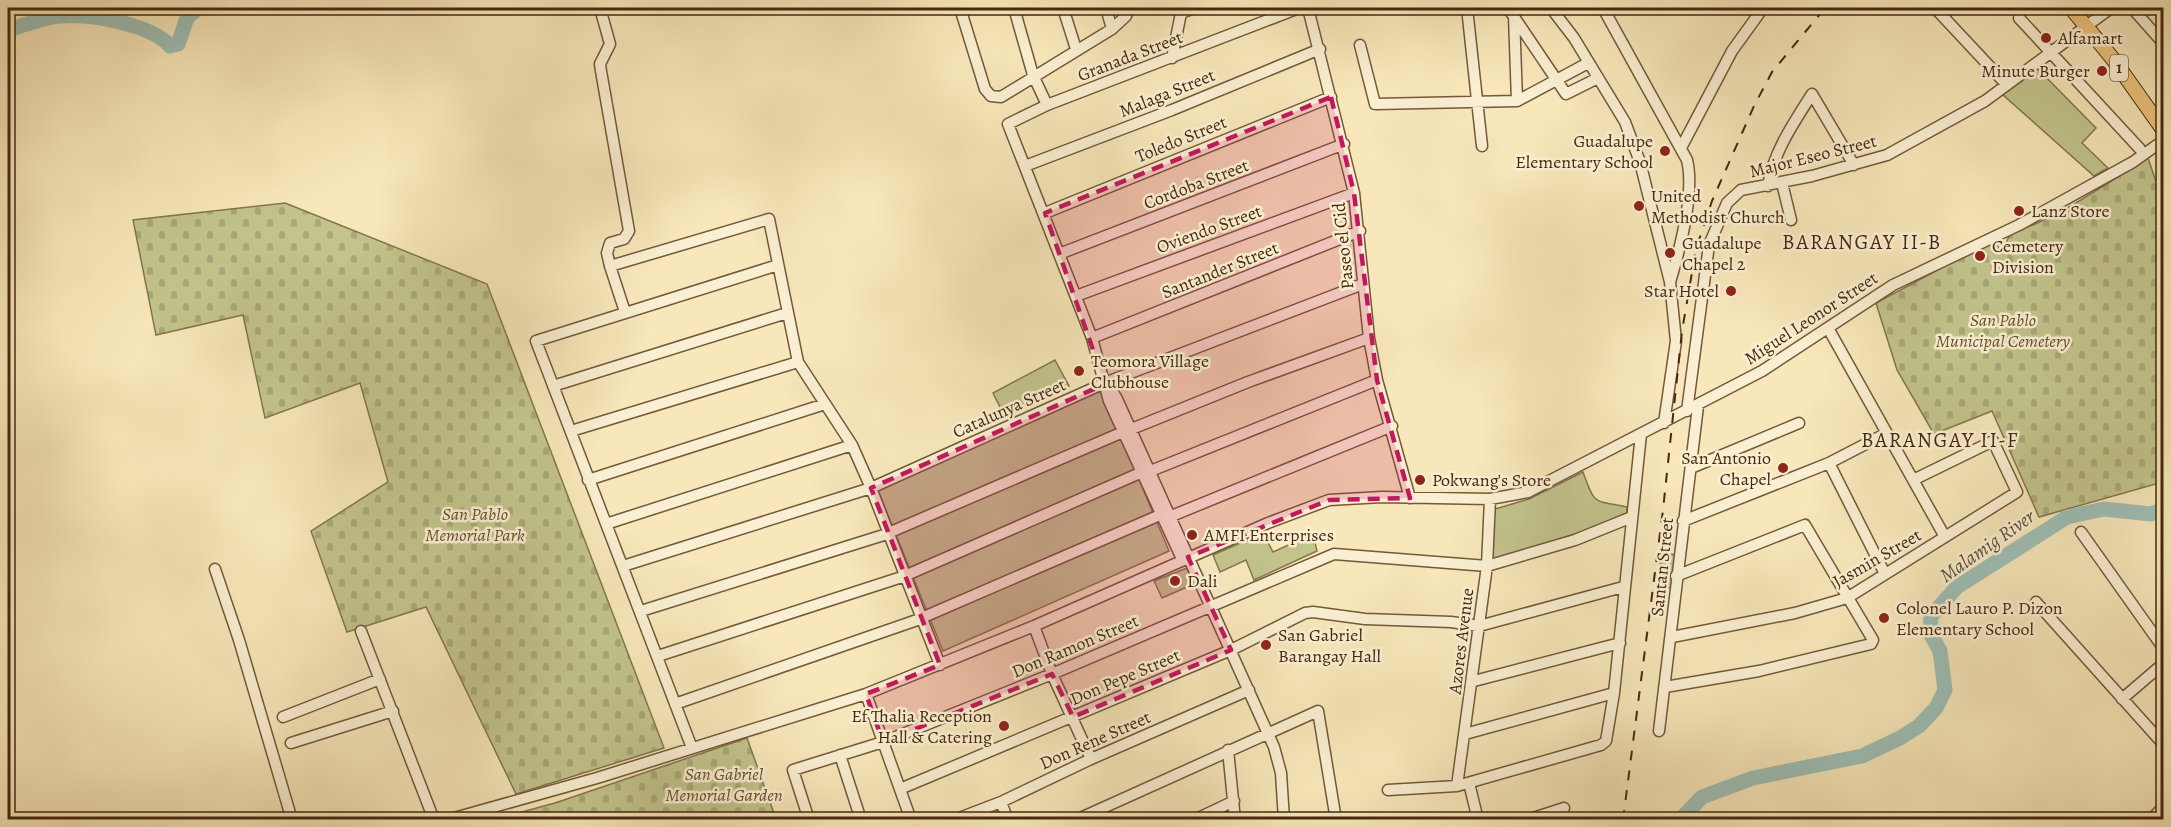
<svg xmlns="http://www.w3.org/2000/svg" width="2171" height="827" viewBox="0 0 2171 827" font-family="Alegreya,serif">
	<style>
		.green { fill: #c2c48c; stroke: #84764e; stroke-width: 1.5 }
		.cemetery { fill: url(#cemetery-stones); stroke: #84764e; stroke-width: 1.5 }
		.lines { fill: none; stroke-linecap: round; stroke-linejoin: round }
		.river { stroke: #9ebfb6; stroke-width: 15 }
		.minor-casing { stroke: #73583a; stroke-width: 13 }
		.major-casing { stroke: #47280f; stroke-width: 16 }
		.minor { stroke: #faefd2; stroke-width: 10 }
		.major { stroke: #ecc47d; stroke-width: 14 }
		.rail { stroke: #47280f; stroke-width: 2; stroke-dasharray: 10 10; stroke-linecap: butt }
		.marked { fill: #c2185b; fill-opacity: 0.2; stroke: #c2185b; stroke-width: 4.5; stroke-dasharray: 12 8; stroke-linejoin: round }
		.poi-dot { fill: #8f2418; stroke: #faefd2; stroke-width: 2 }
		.labels { text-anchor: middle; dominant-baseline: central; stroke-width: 5; stroke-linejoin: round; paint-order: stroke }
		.shield { fill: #faefd2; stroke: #7d644a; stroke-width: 1.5 }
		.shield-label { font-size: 16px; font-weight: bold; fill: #47280f }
		.poi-label { font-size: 18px; fill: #47280f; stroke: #faefd2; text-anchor: start }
		.street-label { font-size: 18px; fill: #47280f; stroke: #faefd2 }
		.park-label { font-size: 18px; font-style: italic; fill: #664f2e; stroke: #faefd2 }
		.water-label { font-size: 20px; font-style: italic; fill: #5d4e39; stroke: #faefd2 }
		.quarter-label { font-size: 21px; letter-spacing: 1.5px; fill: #47280f; stroke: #faefd2 }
	</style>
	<defs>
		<pattern id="cemetery-stones" width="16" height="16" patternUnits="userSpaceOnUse" patternTransform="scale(1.5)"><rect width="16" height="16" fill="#c2c48c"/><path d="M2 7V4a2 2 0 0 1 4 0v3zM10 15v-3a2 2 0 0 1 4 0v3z" fill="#a8a878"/></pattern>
	</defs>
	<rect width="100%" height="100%" fill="#f7e7ba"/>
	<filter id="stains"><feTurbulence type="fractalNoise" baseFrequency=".00333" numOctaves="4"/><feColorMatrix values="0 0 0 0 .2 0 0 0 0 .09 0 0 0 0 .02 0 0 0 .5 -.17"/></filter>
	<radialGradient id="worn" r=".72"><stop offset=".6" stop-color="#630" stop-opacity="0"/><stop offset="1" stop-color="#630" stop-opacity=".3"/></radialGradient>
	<path class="green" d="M2036,67l60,61 -14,15 26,25 -14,8 -92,-82z
		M1055,360l14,26 -65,29 -11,-22z
		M1101,389l68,162 -226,100 -66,-163z
		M1583,472c12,34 10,28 44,35v6l-42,18 -92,29 -3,-4 5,-47 34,-10z
		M1263,533l10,19 40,-18 4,17 -63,29 -8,-20 -26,12 -7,-17z
		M1662,553l14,2 -5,33 -14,-2z
		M1187,568l7,16 -32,14 -8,-17z"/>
	<path class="cemetery" d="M2148,158l15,44v280l-124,35 -47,-106 -58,23 -37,-64 -21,-67 123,-66 7,7 4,-11c47,-13 96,-50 138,-75z
		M285,203l202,81 177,464 -148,46 -90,-187 -79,25 -36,-101 77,-49 -28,-99 -95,35 -22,-103 -87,20 -23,-115z
		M747,738l29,81h-280l59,-16z"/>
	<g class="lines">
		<path class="river" d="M8,30c17,-5 36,-13 53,-14 29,-3 91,9 109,30l8,-2 9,-26 11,-10
			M1680,820l22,-23 51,-19 109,-22 38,-18 19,-12 17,-18 9,-18 -5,-39 -10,-18 1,-17 26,-29 110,-70 37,-8 47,5 13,-5"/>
		<defs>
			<path id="minor" d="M600,8l10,36 -10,20 1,7 28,160 -5,8 -14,4 -3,10 3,13
				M960,8l25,81 6,7 10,1 111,-68 14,-13 3,-8
				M1014,8l19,67 14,30
				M1063,8l13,41
				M1106,8l6,21
				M1308,8l46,185 15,145 8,42 33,118
				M1467,8l15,138
				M1508,8l58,86 32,-16
				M1551,8l23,30 51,84 15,40 30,120 6,59 -12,82
				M1603,8l84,152c8,33 -7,89 -17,122
				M1935,8l72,77
				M2132,8l32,36
				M1181,13l14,-5
				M1514,16l3,85
				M2019,18l121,131
				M1360,45l15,59 142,-3 71,-38
				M1172,58l10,-50
				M1812,94l42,71
				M1681,148l51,-97 31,-43
				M1025,166l147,-56 148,-61
				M1782,183l9,37
				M1768,186c5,-33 26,-64 44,-92
				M1045,213l286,-116
				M1059,254l285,-110
				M1076,296l278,-103
				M625,312l-15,-46 159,-47 29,143 54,83 19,43 69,177
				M1828,328l117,209
				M1092,338l268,-107
				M1107,382l10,17 157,348 7,26 3,47
				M553,386l234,-73
				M1687,411l22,-166 18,-42 14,-13 71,-14 75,-21 98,-54 126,-93
				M1129,430l119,-48 121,-44
				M571,431l227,-69
				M1829,463l56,111
				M1691,468l108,-45
				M1148,472l229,-92
				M588,480l237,-76
				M1169,517l223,-91
				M1683,521l146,-58 58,-30
				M606,524l246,-79
				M893,531l230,-99
				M2081,532l83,117
				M1182,559l-73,-158 -17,-63 -84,-214 39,-19 252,-97
				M623,566l248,-78 236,-106 256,-98
				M215,569l24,71 53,180
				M909,574l231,-101
				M2036,602l128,143
				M641,611l246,-77
				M926,616l234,-101
				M1034,626l18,48 39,85
				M361,631l73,189
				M1672,637l123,-24 52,-15 170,-106 -24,-51 -80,39
				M658,656l247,-80
				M1474,681l146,-38
				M1665,687l94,-16 112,-27 2,-4 -68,-115 -129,51
				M866,694l45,126
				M2122,699l42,-36
				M675,704l245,-85
				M283,717l97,-38
				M1659,731l39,-325
				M1465,734l149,-41
				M291,743l102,-32
				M692,748l-156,-407 242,-76
				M1228,750l7,70
				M840,755l21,65
				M1469,783l9,37
				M1457,786l30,-220 3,-67
				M900,789l331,-139 74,-37 8,-1 52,7 86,3 28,4 144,-39
				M1388,790l69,-4 144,-41 5,-4 8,-48 27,-259
				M1001,802l7,18
				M447,820l150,-42 269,-84 168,-68 234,-103 61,-23 53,-3 108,2 38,-7 234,-121 131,-86 126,-60 114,-63 31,-22
				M809,820l-16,-50 90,-28 169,-68 282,-120 153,12 88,-26 57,-23
				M954,820l47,-18 90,-43 158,-69
				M1076,820l242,-109 18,109
				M1194,820l40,-19
				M1527,820l37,-12
				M2151,820l13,-14"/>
			<path id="major" d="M2071,8l42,51 51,72"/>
		</defs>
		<use href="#minor" class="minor-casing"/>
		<use href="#major" class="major-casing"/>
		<use href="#minor" class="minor"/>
		<use href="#major" class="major"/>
		<path class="rail" d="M1623,820l40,-310 19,-179 14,-82 16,-48 42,-95 18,-34 53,-64"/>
	</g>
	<path class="marked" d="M1331,97l23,96 23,187 33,118 -81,2 -141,57 43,93 -158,67 -21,-43 -169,68 -17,-48 74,-29 -69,-177 234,-104 -60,-171z"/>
	<g class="poi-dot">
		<circle cx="2046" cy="38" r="6"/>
		<circle cx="2102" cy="71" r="6"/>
		<circle cx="1665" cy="151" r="6"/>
		<circle cx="1639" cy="206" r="6"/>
		<circle cx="2019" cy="211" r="6"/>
		<circle cx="1670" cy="253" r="6"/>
		<circle cx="1980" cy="256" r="6"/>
		<circle cx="1731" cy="291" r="6"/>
		<circle cx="1079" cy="371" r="6"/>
		<circle cx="1783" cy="468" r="6"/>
		<circle cx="1420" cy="480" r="6"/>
		<circle cx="1192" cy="535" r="6"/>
		<circle cx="1175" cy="581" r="6"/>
		<circle cx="1884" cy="618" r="6"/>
		<circle cx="1266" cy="645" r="6"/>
		<circle cx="1004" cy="726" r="6"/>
	</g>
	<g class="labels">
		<rect class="shield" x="2110" y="55" width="18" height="26" rx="4.5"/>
		<g class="shield-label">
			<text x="2119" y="68">1</text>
		</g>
		<g class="poi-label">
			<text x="2058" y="38">Alfamart</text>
			<text x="2090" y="71" text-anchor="end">Minute Burger</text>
			<text x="1653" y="141" text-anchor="end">Guadalupe<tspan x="1653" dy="21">Elementary School</tspan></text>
			<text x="1651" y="196">United<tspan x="1651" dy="21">Methodist Church</tspan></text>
			<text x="2031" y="211">Lanz Store</text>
			<text x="1682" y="243">Guadalupe<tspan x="1682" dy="21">Chapel 2</tspan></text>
			<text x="1992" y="246">Cemetery<tspan x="1992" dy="21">Division</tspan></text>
			<text x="1719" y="291" text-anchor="end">Star Hotel</text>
			<text x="1091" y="361">Teomora Village<tspan x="1091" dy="21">Clubhouse</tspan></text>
			<text x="1771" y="458" text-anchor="end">San Antonio<tspan x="1771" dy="21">Chapel</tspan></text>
			<text x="1432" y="480">Pokwang's Store</text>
			<text x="1204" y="535">AMFI Enterprises</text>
			<text x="1187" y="581">Dali</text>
			<text x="1896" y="608">Colonel Lauro P. Dizon<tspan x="1896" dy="21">Elementary School</tspan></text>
			<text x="1278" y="635">San Gabriel<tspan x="1278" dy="21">Barangay Hall</tspan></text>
			<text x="992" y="716" text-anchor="end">Ef Thalia Reception<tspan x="992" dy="21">Hall &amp; Catering</tspan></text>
		</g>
		<g class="street-label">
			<text transform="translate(1130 56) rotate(-21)">Granada Street</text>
			<text transform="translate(1167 93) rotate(-22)">Malaga Street</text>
			<text transform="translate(1181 139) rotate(-22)">Toledo Street</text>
			<text transform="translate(1813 156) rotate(-14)">Major Eseo Street</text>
			<text transform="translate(1196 184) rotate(-21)">Cordoba Street</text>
			<text transform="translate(1209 229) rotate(-20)">Oviendo Street</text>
			<text transform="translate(1343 246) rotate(-96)">Paseo el Cid</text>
			<text transform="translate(1220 270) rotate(-22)">Santander Street</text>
			<text transform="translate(1811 318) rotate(-33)">Miguel Leonor Street</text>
			<text transform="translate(1009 408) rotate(-24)">Catalunya Street</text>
			<text transform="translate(1877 558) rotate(-30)">Jasmin Street</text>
			<text transform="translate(1662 567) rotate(-84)">Santan Street</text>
			<text transform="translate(1461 641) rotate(-83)">Azores Avenue</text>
			<text transform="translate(1075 646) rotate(-23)">Don Ramon Street</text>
			<text transform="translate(1125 677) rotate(-23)">Don Pepe Street</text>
			<text transform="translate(1095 740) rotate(-24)">Don Rene Street</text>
		</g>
		<g class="park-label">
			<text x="2003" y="320">San Pablo<tspan x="2003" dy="21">Municipal Cemetery</tspan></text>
			<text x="475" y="514">San Pablo<tspan x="475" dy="21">Memorial Park</tspan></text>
			<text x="724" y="774">San Gabriel<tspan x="724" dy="21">Memorial Garden</tspan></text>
		</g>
		<g class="water-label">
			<text transform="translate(1987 546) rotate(-35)">Malamig River</text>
		</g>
		<g class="quarter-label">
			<text x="1862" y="242">BARANGAY II-B</text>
			<text x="1940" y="440">BARANGAY II-F</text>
		</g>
	</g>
	<rect width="2171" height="827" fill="none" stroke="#f7e7ba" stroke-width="30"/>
	<rect x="9" y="9" width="2153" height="809" fill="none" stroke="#47280f" stroke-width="3"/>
	<rect x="15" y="15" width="2141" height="797" fill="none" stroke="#47280f" stroke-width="1.5"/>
	<rect width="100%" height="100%" filter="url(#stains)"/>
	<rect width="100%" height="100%" fill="url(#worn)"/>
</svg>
